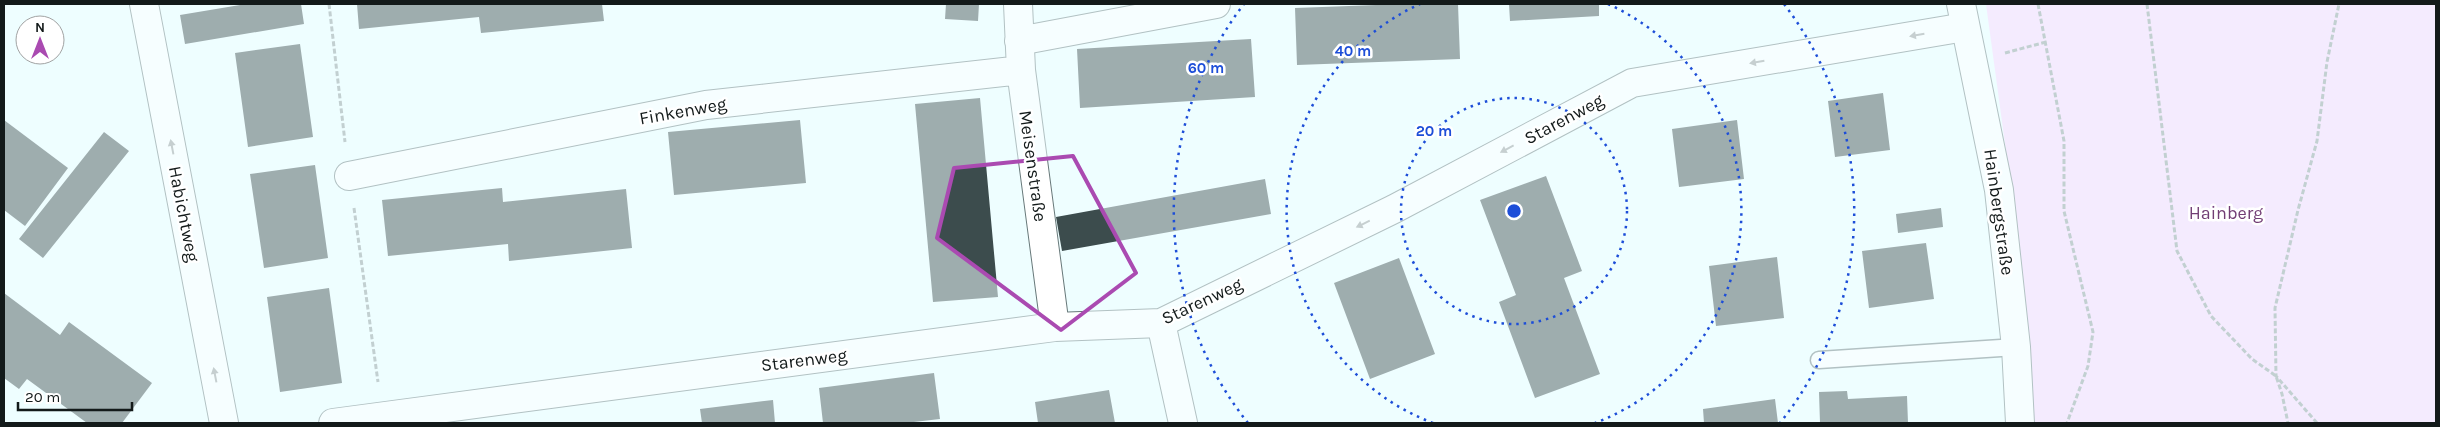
<svg xmlns="http://www.w3.org/2000/svg" width="2440" height="427" viewBox="0 0 2440 427" font-family="Karla,sans-serif">
	<style>
		.green { fill: #fad6fc }
		.building { fill: #3c4c4d }
		.lines { fill: none; stroke-linecap: round; stroke-linejoin: round }
		.service-casing { stroke: #68797a; stroke-width: 19 }
		.minor-casing { stroke: #68797a; stroke-width: 30 }
		.tertiary-casing { stroke: #68797a; stroke-width: 30 }
		.path { stroke: #8d999a; stroke-width: 3; stroke-dasharray: 5 2.5; stroke-linecap: butt }
		.service { stroke: #fff; stroke-width: 16 }
		.minor { stroke: #fff; stroke-width: 28 }
		.tertiary { stroke: #fff; stroke-width: 28 }
		.oneway { fill: #959898 }
		.marked { fill: none; stroke: #aa4ab1; stroke-width: 4; stroke-linejoin: round }
		.ring { fill: none; stroke: #1d4ed8; stroke-width: 2.5; stroke-dasharray: 2.5 5 }
		.labels { text-anchor: middle; dominant-baseline: central; stroke-width: 5; stroke-linejoin: round; paint-order: stroke }
		.street-label { font-size: 18px; fill: #131a1a; stroke: #fff }
		.park-label { font-size: 18px; fill: #713d74; stroke: #fff }
		.centre { fill: #1d4ed8; stroke: #fff; stroke-width: 2.5 }
		.ring-label { font-size: 15px; text-anchor: middle; font-weight: bold; fill: #1d4ed8; stroke: #fff; stroke-width: 5; stroke-linejoin: round; paint-order: stroke }
	</style>
	<rect width="100%" height="100%" fill="#eefeff"/>
	<path class="green" d="M1986,4h450v419h-404l-15,-191z"/>
	<path class="building" d="M246,4h55l3,20 -119,20 -5,-29z
		M357,4h245l2,17 -123,12 -2,-16 -120,12z
		M946,4h33l-1,17 -33,-2z
		M1403,4h55l2,55 -163,6 -2,-57z
		M1509,4h90v12l-89,5z
		M1251,39l4,58 -175,11 -3,-59z
		M300,44l13,93 -65,10 -13,-94z
		M1883,93l7,57 -55,7 -7,-56z
		M980,98l18,199 -65,5 -18,-198z
		M4,120l64,48 -43,58 -21,-16z
		M800,120l6,63 -132,12 -6,-63z
		M1737,120l7,59 -65,8 -7,-58z
		M104,132l25,19 -86,107 -24,-19z
		M315,165l13,93 -64,10 -14,-94z
		M1546,176l36,95 -18,7 36,96 -65,24 -36,-96 17,-7 -36,-95z
		M1265,179l6,35 -209,37 -6,-34z
		M502,188l1,14 123,-13 6,59 -123,13 -1,-17 -120,12 -6,-56z
		M1941,208l2,19 -45,6 -2,-19z
		M1926,243l8,56 -65,9 -7,-57z
		M1777,257l7,61 -68,8 -7,-60z
		M1399,258l36,96 -65,25 -36,-96z
		M329,288l13,95 -62,9 -13,-95z
		M4,293l56,42 9,-13 83,61 -30,40h-35l-60,-44 -8,10 -15,-11z
		M934,373l6,46 -35,4h-82l-4,-35z
		M1109,390l6,33h-77l-3,-21z
		M1847,391l1,8 59,-3 1,27h-88l-1,-31z
		M1775,399l3,24h-74l-1,-14z
		M773,400l2,23h-73l-2,-14z"/>
	<g class="lines">
		<defs>
			<path id="service" d="M1819,360l197,-13"/>
			<path id="minor" d="M144,4l80,419
				M1018,4l3,66 34,257
				M1019,41l197,-37
				M349,176l357,-71 315,-35
				M1161,323l22,100
				M333,423l722,-96 106,-4 233,-114 238,-126 333,-56"/>
			<path id="tertiary" d="M1961,4l38,186 17,157 4,76"/>
		</defs>
		<use href="#service" class="service-casing"/>
		<use href="#minor" class="minor-casing"/>
		<use href="#tertiary" class="tertiary-casing"/>
		<path class="path" d="M329,4l16,138
			M2038,4l26,137v70l29,121 -5,34 -21,57
			M2147,4l30,247 34,65 41,43 24,17 6,18 6,29
			M2005,53l41,-11
			M354,208l24,174
			M2317,423l-41,-47 -1,-68 23,-98 19,-69 10,-79 12,-58"/>
		<use href="#service" class="service"/>
		<use href="#minor" class="minor"/>
		<use href="#tertiary" class="tertiary"/>
	</g>
	<defs><path id="oneway-solid" d="M-6-.8H1V-3.2L6.5 0L1 3.2V.8H-6Z" transform="scale(1.25)"/></defs>
	<g class="oneway">
		<use href="#oneway-solid" transform="translate(1917 35) rotate(170)"/>
		<use href="#oneway-solid" transform="translate(1757 62) rotate(170)"/>
		<use href="#oneway-solid" transform="translate(172 147) rotate(-101)"/>
		<use href="#oneway-solid" transform="translate(1507 149) rotate(152)"/>
		<use href="#oneway-solid" transform="translate(1363 224) rotate(154)"/>
		<use href="#oneway-solid" transform="translate(215 375) rotate(-101)"/>
	</g>
	<path d="M0 0H2440V427H0ZM1073,156l63,117 -75,57 -124,-92 17,-70z" fill="#eefeff" fill-opacity=".55" fill-rule="evenodd"/>
	<path class="marked" d="M1073,156l63,117 -75,57 -124,-92 17,-70z"/>
	<g class="ring">
		<circle cx="1514" cy="211" r="113"/>
		<path d="M1433 423A227 227 0 0 1 1420 4M1608 4A227 227 0 0 1 1595 423"/>
		<path d="M1248 423A340 340 0 0 1 1244 4M1784 4A340 340 0 0 1 1780 423"/>
	</g>
	<g class="labels">
		<g class="street-label">
			<text transform="translate(683 111) rotate(-10)">Finkenweg</text>
			<text transform="translate(1564 119) rotate(-28)">Starenweg</text>
			<text transform="translate(1033 166) rotate(82)">Meisenstraße</text>
			<text transform="translate(1999 212) rotate(82)">Hainbergstraße</text>
			<text transform="translate(184 214) rotate(79)">Habichtweg</text>
			<text transform="translate(1202 301) rotate(-25)">Starenweg</text>
			<text transform="translate(804 360) rotate(-7)">Starenweg</text>
		</g>
		<g class="park-label">
			<text x="2226" y="213">Hainberg</text>
		</g>
	</g>
	<circle cx="1514" cy="211" r="8" class="centre"/>
	<g class="ring-label">
		<text x="1353" y="56">40 m</text>
		<text x="1206" y="73">60 m</text>
		<text x="1434" y="136">20 m</text>
	</g>
	<rect width="2440" height="427" fill="none" stroke="#131a1a" stroke-width="10"/>
	<g transform="translate(40 40)"><circle r="24" fill="#ffffff" stroke="#a1a3a3"/>
	<path d="M0-4L9 19L0 12L-9 19Z" fill="#aa4ab1"/>
	<text y="-8" font-size="14" font-weight="bold" text-anchor="middle" fill="#131a1a">N</text>
	</g>
	<path d="M18 402v8h114v-8" fill="none" stroke="#131a1a" stroke-width="2.5"/>
	<text x="25" y="402" font-size="15" fill="#131a1a" stroke="#ffffff" stroke-width="4" paint-order="stroke">20 m</text>
</svg>
